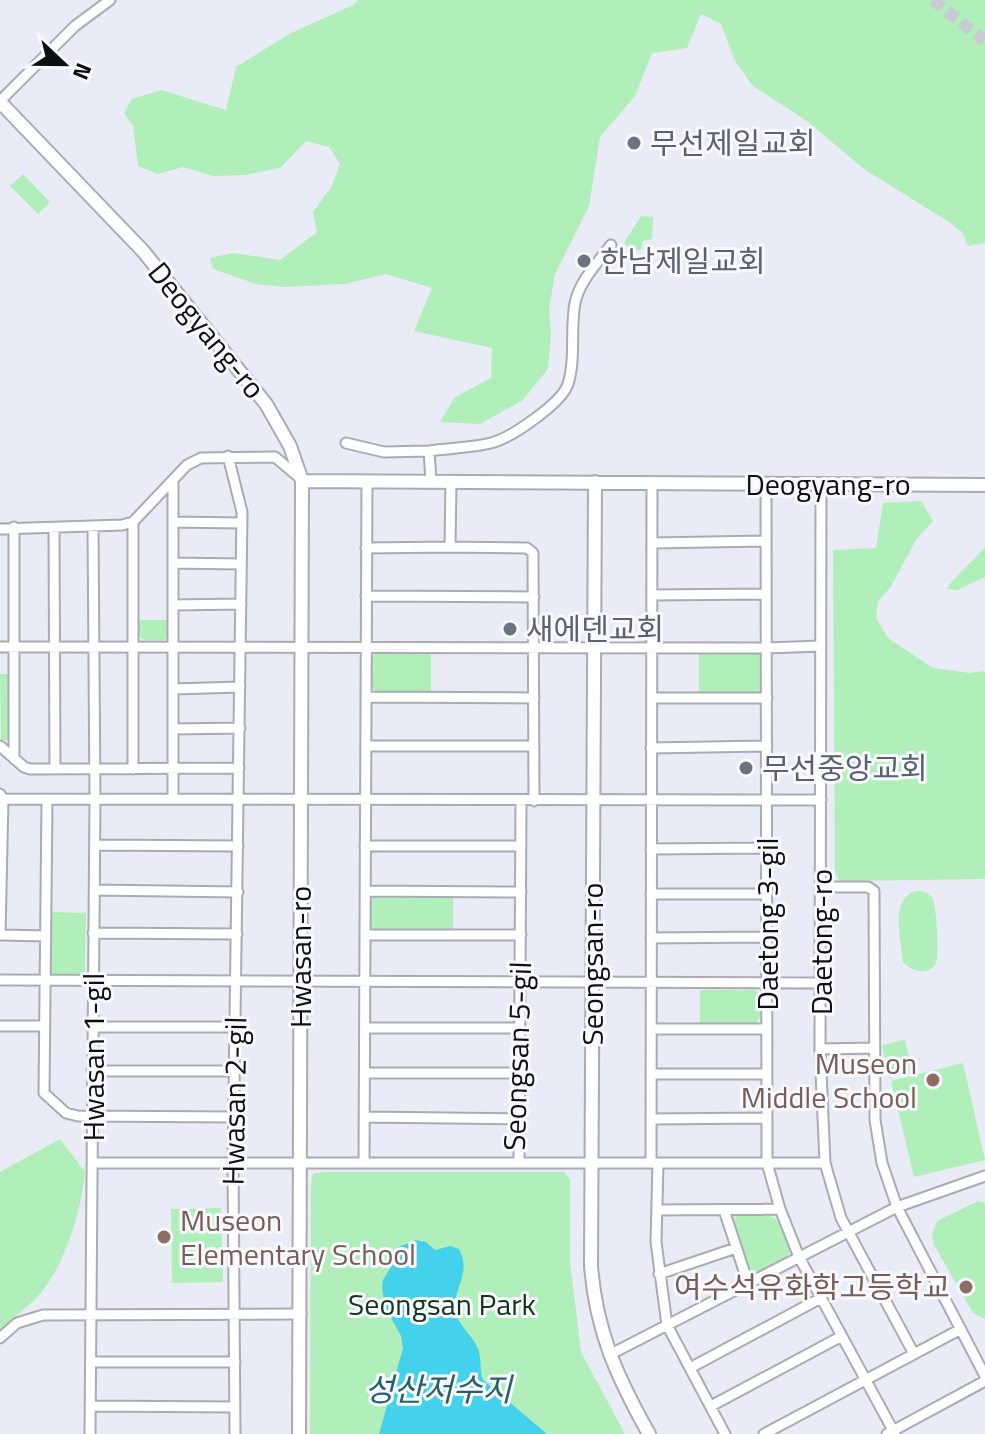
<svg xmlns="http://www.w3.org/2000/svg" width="985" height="1434" viewBox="0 0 985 1434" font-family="'Titillium Web','Noto Sans KR',sans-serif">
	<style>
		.green { fill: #b1efba }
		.water { fill: #43d1eb }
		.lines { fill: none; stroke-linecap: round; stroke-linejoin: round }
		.secondary-tunnel { stroke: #c8cad4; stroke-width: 12; stroke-dasharray: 12 6; stroke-linecap: butt }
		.street-casing { stroke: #a9abb5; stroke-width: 13 }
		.secondary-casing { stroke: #a9abb5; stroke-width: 16 }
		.street { stroke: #fff; stroke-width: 9 }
		.secondary { stroke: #fff; stroke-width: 12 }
		.worship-dot { fill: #6b7280; stroke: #f8f9fe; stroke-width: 3 }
		.education-dot { fill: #8d6e63; stroke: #f8f9fe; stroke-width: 3 }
		.labels { text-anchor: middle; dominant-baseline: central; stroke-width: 6; stroke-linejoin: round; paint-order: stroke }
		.worship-label { font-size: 30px; fill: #5b616d; stroke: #f8f9fe; text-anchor: start }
		.street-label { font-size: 30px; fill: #0f0f13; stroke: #f8f9fe }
		.education-label { font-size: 30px; fill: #785e54; stroke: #f8f9fe; text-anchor: end }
		.park-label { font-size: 30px; fill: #14351b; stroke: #f8f9fe }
		.water-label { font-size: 32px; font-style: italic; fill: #275f6b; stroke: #f8f9fe }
	</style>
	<rect width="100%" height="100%" fill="#e9ebf6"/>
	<path class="green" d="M358,0h627v243l-17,3 -6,-14 -13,-10 -85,-53 -57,-48 -54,-35 -18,-25 -14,-37 -20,-10 -14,34 -35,5 -17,43 -35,41 -11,69 -34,68 -6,35 2,25 -3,35 -25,31 -43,24 -40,-2 15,-25 36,-19 1,-30 -78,-17 18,-43 -46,-14 -41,10 -61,3 -28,-3 -43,-15 -3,-11 23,-5 47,7 37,-28 -4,-20 19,-26 8,-22 -11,-17 -23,-6 -26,27 -35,7 -32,1 -30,-9 -25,7 -20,-8 -5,-40 -9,-13 8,-14 29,-9 65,20 10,-43 55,-34 62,-28z
		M23,174l27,28 -12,12 -28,-28z
		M641,216l12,1 -1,22 -9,2 -2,9 -9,1 -8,-8z
		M921,501l12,20 -17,19 -26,48 -12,13 -2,17 12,20 45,30 37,5 15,-2v208l-145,2 -5,-8 -2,-323 43,-2 7,-45z
		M985,547v30l-28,13 -10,-1c4,-10 29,-30 38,-42z
		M139,620h29v15l-3,5h-21l-5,-4z
		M376,653h55v39h-55l-5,-5v-29z
		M699,654h60l5,4v30l-6,5 -59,1z
		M0,674h8l2,65 -9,2z
		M915,891c7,0 13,1 17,7 5,6 7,59 4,65 -8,14 -25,8 -33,-1 -2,-22 -13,-62 12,-71z
		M453,895v34h-79l-7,-4 1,-23 7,-6z
		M52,912l34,1 -1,57 -3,5h-28l-3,-4z
		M700,990h56c7,10 8,23 0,34l-56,1z
		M905,1040l7,33 -23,5 -7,-33z
		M963,1063l22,97 -71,17 -23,-96z
		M60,1139l25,33c-3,37 -21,96 -47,124 -11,12 -26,22 -38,34v-158z
		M323,1172h241l6,8v82l11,90 44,82h-315l1,-250 2,-10z
		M978,1201l7,2v116l-12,-6 -39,-68 -2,-11 5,-13z
		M221,1208l2,74 -51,1 -1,-74z
		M736,1215c44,0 39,-5 54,37l-3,7 -29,14 -10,-5 -15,-42z"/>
	<path class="water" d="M416,1240l10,2 9,8 15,-4 9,3c12,23 -3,35 -4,56 -1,18 17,28 23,44 4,10 1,21 5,31l64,54h-168l24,-86 -2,-12 -16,-29 -3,-20 1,-7 8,-13 5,-19z"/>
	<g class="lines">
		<path class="secondary-tunnel" d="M933,0l52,41"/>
		<defs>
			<path id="street" d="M0,101l75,-75 35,-26
				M346,443l38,9 45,-1
				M228,456l14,56 -9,651 2,271
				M431,481l-2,-30c20,-3 42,-3 62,-8 20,-5 71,-40 77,-59 8,-26 2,-55 7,-81 4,-21 23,-41 36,-58
				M451,481l-1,66 77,1 6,5 1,248
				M766,483l1,680 13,46 19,48 96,177
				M133,522v247
				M173,522l69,1
				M54,528l1,241
				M0,529l122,-4 11,-3 54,-57 14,-7 74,-1 25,21
				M652,543l114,-2
				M366,548l84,-1
				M173,563l68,1
				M652,595l114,-1
				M366,596l168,1
				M173,605l68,-1
				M0,647l766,1 55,-2
				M173,689l67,-2
				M366,697l168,1
				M652,698h115
				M173,729l67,-1
				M0,746l24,21 6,2 209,-1
				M366,746h168
				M651,748l116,-2
				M14,759v-232
				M0,794l3,5 -3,136
				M3,799l818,1
				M47,799l-3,294 22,20 12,3 156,1
				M173,799v-319
				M95,845l143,1
				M365,846h156
				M651,849l116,-1
				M821,887h47l6,4 1,229 7,43 15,44 88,169
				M94,890l144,2
				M365,891l156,1
				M651,894h116
				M93,933l144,1
				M2,935l43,1
				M365,935h156
				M651,938l116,-1
				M0,980l820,3
				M0,1026h44
				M92,1027h143
				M365,1028h155
				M651,1029h116
				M820,1049l55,-1
				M92,1071h142
				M365,1073h155
				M651,1074h116
				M365,1117l155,2
				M651,1119l116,-1
				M93,1163h732
				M364,1163l3,-682
				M519,1163l2,-362
				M651,1163l1,-680
				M658,1163l-2,79 11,83 58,109
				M657,1210l123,-1
				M724,1210l24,73
				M659,1274l77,-26
				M0,1338l17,-15 26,-8 258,-1
				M914,1354l47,-25
				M609,1355l288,-148 88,-31
				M91,1362h144
				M690,1368l131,-70
				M90,1406l145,1
				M711,1406l131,-70
				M90,1434l5,-636 -2,-271
				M764,1434l150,-80 -73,-136 -16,-55 -5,-114 1,-565
				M887,1434l98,-53"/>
			<path id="secondary" d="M0,102l143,149 123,153 24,42 12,35 -3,953
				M302,481l683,4
				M595,482l-4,784c5,65 26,111 58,168"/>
		</defs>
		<use href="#street" class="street-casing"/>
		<use href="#secondary" class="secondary-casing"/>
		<use href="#street" class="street"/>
		<use href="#secondary" class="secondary"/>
	</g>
	<g class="worship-dot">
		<circle cx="634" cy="143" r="8"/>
		<circle cx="584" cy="261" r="8"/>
		<circle cx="510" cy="629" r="8"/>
		<circle cx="746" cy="768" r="8"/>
	</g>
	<g class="education-dot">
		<circle cx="933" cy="1080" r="8"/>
		<circle cx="164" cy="1237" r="8"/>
		<circle cx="966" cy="1287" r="8"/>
	</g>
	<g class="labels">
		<g class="worship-label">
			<text x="650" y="143">무선제일교회</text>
			<text x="600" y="261">한남제일교회</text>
			<text x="526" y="629">새에덴교회</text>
			<text x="762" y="768">무선중앙교회</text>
		</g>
		<g class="street-label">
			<text transform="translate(207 330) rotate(51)">Deogyang-ro</text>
			<text x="828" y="484">Deogyang-ro</text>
			<text transform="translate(767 924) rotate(-90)">Daetong 3-gil</text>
			<text transform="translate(821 942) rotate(-90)">Daetong-ro</text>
			<text transform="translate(300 957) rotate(-90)">Hwasan-ro</text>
			<text transform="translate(592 964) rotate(-90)">Seongsan-ro</text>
			<text transform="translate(517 1056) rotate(-88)">Seongsan 5-gil</text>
			<text transform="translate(93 1057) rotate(-90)">Hwasan 1-gil</text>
			<text transform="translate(234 1101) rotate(-89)">Hwasan 2-gil</text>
		</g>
		<g class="education-label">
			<text x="917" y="1063">Museon<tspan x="917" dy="34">Middle School</tspan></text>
			<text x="180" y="1220" text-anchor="start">Museon<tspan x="180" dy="34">Elementary School</tspan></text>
			<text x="950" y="1287">여수석유화학고등학교</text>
		</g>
		<g class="park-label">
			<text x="442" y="1304">Seongsan Park</text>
		</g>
		<g class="water-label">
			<text x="438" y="1389">성산저수지</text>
		</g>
	</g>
	<g transform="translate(64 64) rotate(112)" stroke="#f8f9fe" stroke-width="6" paint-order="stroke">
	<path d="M0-6L14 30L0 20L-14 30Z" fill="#0f0f13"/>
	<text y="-12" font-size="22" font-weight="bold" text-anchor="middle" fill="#0f0f13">N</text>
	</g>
</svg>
